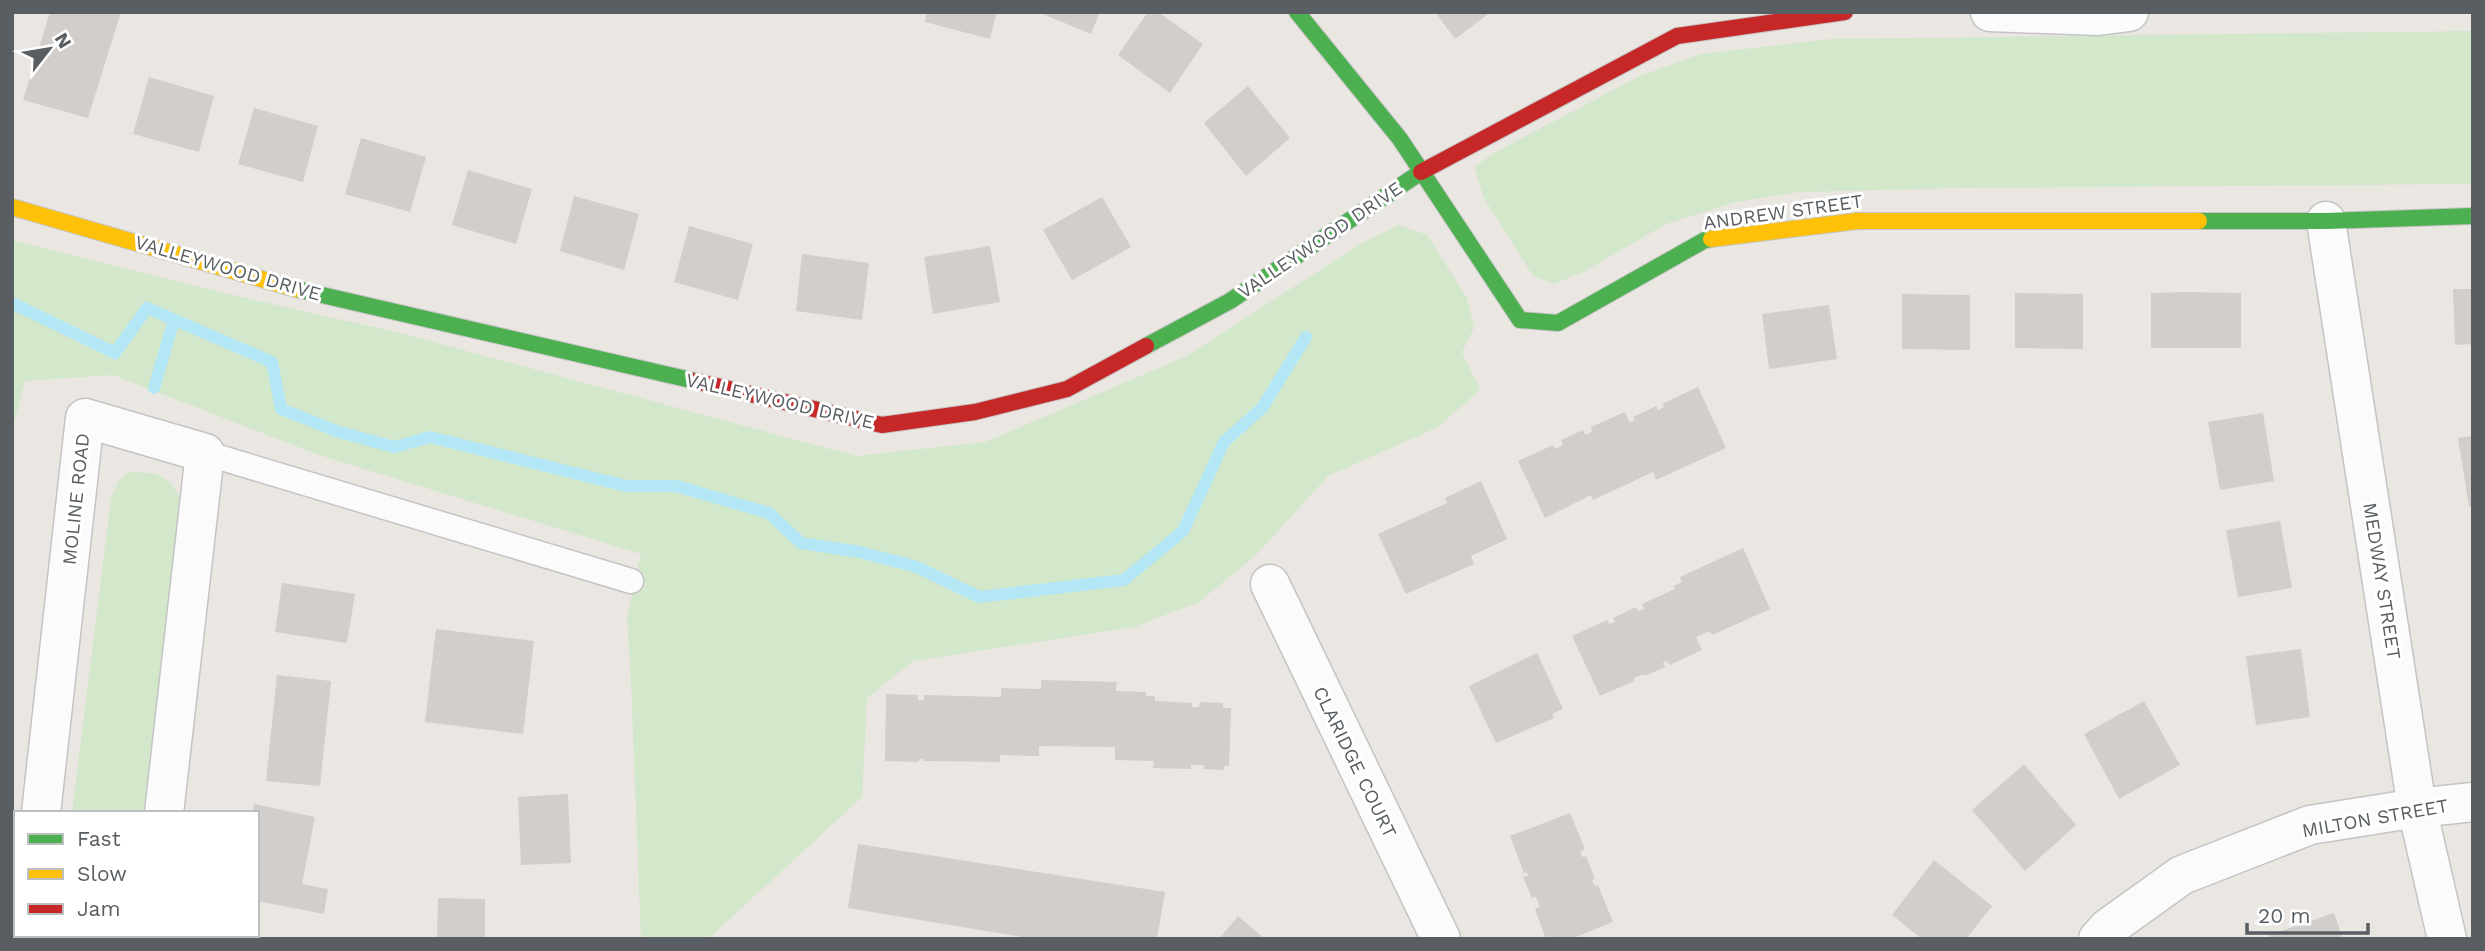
<svg xmlns="http://www.w3.org/2000/svg" width="2485" height="951" viewBox="0 0 2485 951" font-family="'Work Sans',sans-serif">
	<style>
		.green { fill: #d3e7cb }
		.lines { fill: none; stroke-linecap: round; stroke-linejoin: round }
		.stream { stroke: #b4e7f6; stroke-width: 12 }
		.building { fill: #d1cecc }
		.lane-casing { stroke: #c5c4c4; stroke-width: 27 }
		.street-casing { stroke: #c5c4c4; stroke-width: 41 }
		.fast-casing { stroke: #c6c5c5; stroke-width: 18 }
		.slow-casing { stroke: #c6c5c5; stroke-width: 18 }
		.jam-casing { stroke: #c6c5c5; stroke-width: 18 }
		.lane { stroke: #fcfbfb; stroke-width: 24 }
		.street { stroke: #fcfbfb; stroke-width: 38 }
		.fast { stroke: #4caf50; stroke-width: 16 }
		.slow { stroke: #ffc107; stroke-width: 16 }
		.jam { stroke: #c62828; stroke-width: 16 }
		.labels { text-anchor: middle; dominant-baseline: central; stroke-width: 6; stroke-linejoin: round; paint-order: stroke }
		.street-label { font-size: 19px; fill: #585e62; stroke: #fff }
	</style>
	<rect width="100%" height="100%" fill="#eae6e2"/>
	<path class="green" d="M2473,31v153l-510,4 -163,4 -65,10 -69,22 -81,47 -31,13 -21,-8 -49,-78 -10,-31 20,-14 146,-77 61,-22 130,-15z
		M1399,225l28,10 40,63 7,30 -12,24 18,38 -42,37 -110,49 -72,79 -57,47 -65,25 -221,34 -46,37 -5,99 -154,142h-67l-10,-258 -4,-63 14,-64 -322,-99 -206,-80 -88,6 -13,50v-191l238,59 150,34 456,123 129,-14 200,-85 177,-114z
		M128,472c33,0 41,3 56,33l-34,308h-78l39,-315 8,-18z
		M57,935h79v4h-79z"/>
	<g class="lines">
		<path class="stream" d="M12,303l103,50 32,-45 125,54 9,47 58,23 55,15 36,-10 196,49h50l93,27 32,30 59,9 57,15 62,30 145,-17 59,-49 41,-89 38,-34 44,-71
			M154,388l20,-68"/>
	</g>
	<path class="building" d="M50,12h71l-33,106 -65,-18z
		M927,12h70l-7,27 -65,-17z
		M1038,12h62l-9,22z
		M1148,12h10l45,32 -33,49 -52,-38z
		M1435,12h56l-36,27z
		M149,77l65,19 -15,56 -66,-18z
		M1248,86l42,52 -44,38 -42,-53z
		M254,108l64,18 -15,56 -65,-18z
		M361,138l65,19 -16,55 -65,-18z
		M468,170l64,19 -16,55 -64,-19z
		M574,196l65,18 -15,56 -64,-19z
		M1102,197l29,50 -59,33 -29,-50z
		M689,226l64,18 -15,56 -64,-18z
		M990,246l10,56 -67,12 -9,-57z
		M802,254l67,9 -7,57 -66,-9z
		M2453,289h20v55l-18,1z
		M2185,292l56,1v55h-90v-55z
		M2015,293l68,1v55l-68,-1z
		M1902,294l68,1v55l-68,-1z
		M1829,305l8,54 -68,10 -7,-55z
		M1698,387l28,61 -70,32 -3,-8 -60,28 -2,-5 -46,23 -27,-57 35,-16 2,4 8,-4 -2,-5 22,-10 2,5 7,-3 -1,-5 34,-15 5,11 5,-3 -2,-3 23,-11 2,4 6,-3 -2,-3z
		M2263,413l11,68 -54,9 -12,-68z
		M2473,436v70l-4,1 -11,-69z
		M1481,481l26,58 -36,17 3,8 -68,30 -28,-60 69,-31 -2,-5z
		M2280,521l12,67 -54,9 -12,-67z
		M1743,548l27,61 -58,26 -2,-4 -14,6 6,13 -32,15 -3,-4 -4,1 2,5 -20,9 -1,-2 -10,4v3l-34,15 -28,-60 35,-16 2,4 6,-2 -2,-4 23,-11 2,4 6,-2 -2,-5 33,-15 -2,-3 9,-4 -2,-5z
		M282,583l73,11 -8,49 -72,-11z
		M436,629l98,12 -11,93 -98,-12z
		M2301,649l9,68 -54,8 -10,-69z
		M1537,653l26,56 -11,5 2,4 -58,25 -27,-57z
		M277,675l54,6 -11,105 -54,-5z
		M1041,680l76,2 -1,9 30,1v4h9v5l37,2v4h7l1,-5 23,1v5h8l-2,58h-5v4l-21,-1 1,-4h-13v4l-38,-1 1,-7 -39,-1v-13l-76,-1v10l-39,-1v7l-77,-1v-2h-4v3l-34,-1 1,-67 32,1v5h6v-5l77,2v-9l40,1z
		M2144,701l36,64 -61,34 -35,-65z
		M2024,764l52,61 -51,46 -53,-61z
		M568,794l3,69 -50,2 -3,-68z
		M254,804l61,13 -13,67 26,5 -4,25 -67,-13 2,-50 -2,-38h-4z
		M1570,813l15,36 -5,2 2,6 4,-1 9,23 -3,1 3,6 3,-1 15,37 -42,17h-25l-11,-30 5,-2 -4,-10 -4,1 -9,-21 6,-2 -3,-3 -2,1 -14,-37z
		M858,844l307,48 -8,47h-123l-186,-31z
		M1934,860l58,46 -26,33h-44l-30,-24z
		M438,898l47,1v40h-48z
		M2334,913l9,26h-73l-1,-4z
		M1238,916l27,23h-46z"/>
	<g class="lines">
		<defs>
			<path id="lane" d="M205,453l426,128"/>
			<path id="street" d="M1990,12l108,4 31,-4
				M2326,221l91,587 30,131
				M1270,584l171,355
				M41,813l44,-395 120,35 -41,360
				M27,939l1,-4
				M150,939v-4
				M2098,939l10,-11 74,-53 128,-50 107,-17 56,-6"/>
			<path id="fast" d="M1297,12l103,127 120,181 38,3 147,-83 6,-1
				M2199,221h127l147,-5
				M296,289l399,92
				M1146,346l84,-45 191,-129"/>
			<path id="slow" d="M12,207l284,82
				M1711,239l146,-18h342"/>
			<path id="jam" d="M1421,172l256,-136 168,-24
				M695,381l187,44 93,-13 92,-23 79,-43"/>
		</defs>
		<use href="#lane" class="lane-casing"/>
		<use href="#street" class="street-casing"/>
		<use href="#fast" class="fast-casing"/>
		<use href="#slow" class="slow-casing"/>
		<use href="#jam" class="jam-casing"/>
		<use href="#lane" class="lane"/>
		<use href="#street" class="street"/>
		<use href="#fast" class="fast"/>
		<use href="#slow" class="slow"/>
		<use href="#jam" class="jam"/>
	</g>
	<g class="labels">
		<g class="street-label">
			<text transform="translate(1783 212) rotate(-8)">ANDREW STREET</text>
			<text transform="translate(1320 240) rotate(-34)">VALLEYWOOD DRIVE</text>
			<text transform="translate(228 268) rotate(16)">VALLEYWOOD DRIVE</text>
			<text transform="translate(780 401) rotate(13)">VALLEYWOOD DRIVE</text>
			<text transform="translate(76 499) rotate(-84)">MOLINE ROAD</text>
			<text transform="translate(2382 581) rotate(81)">MEDWAY STREET</text>
			<text transform="translate(1355 762) rotate(64)">CLARIDGE COURT</text>
			<text transform="translate(2375 818) rotate(-10)">MILTON STREET</text>
		</g>
	</g>
	<rect width="2485" height="951" fill="none" stroke="#585e62" stroke-width="28"/>
	<rect x="14" y="811" width="245" height="126" fill="#ffffff" stroke="#bcbfc0" stroke-width="2"/>
	<rect x="28" y="834" width="35" height="10" fill="#4caf50" stroke="#bcbfc0" stroke-width="2"/>
	<text x="77" y="846" font-size="21" fill="#585e62">Fast</text>
	<rect x="28" y="869" width="35" height="10" fill="#ffc107" stroke="#bcbfc0" stroke-width="2"/>
	<text x="77" y="881" font-size="21" fill="#585e62">Slow</text>
	<rect x="28" y="904" width="35" height="10" fill="#c62828" stroke="#bcbfc0" stroke-width="2"/>
	<text x="77" y="916" font-size="21" fill="#585e62">Jam</text>
	<g transform="translate(49 49) rotate(59)" stroke="#ffffff" stroke-width="5" paint-order="stroke">
	<path d="M0-5L12 26L0 18L-12 26Z" fill="#585e62"/>
	<text y="-10" font-size="19" font-weight="bold" text-anchor="middle" fill="#585e62">N</text>
	</g>
	<path d="M2247 923v10h121v-10" fill="none" stroke="#585e62" stroke-width="3.5"/>
	<text x="2258" y="923" font-size="21" fill="#585e62" stroke="#ffffff" stroke-width="5" paint-order="stroke">20 m</text>
</svg>
